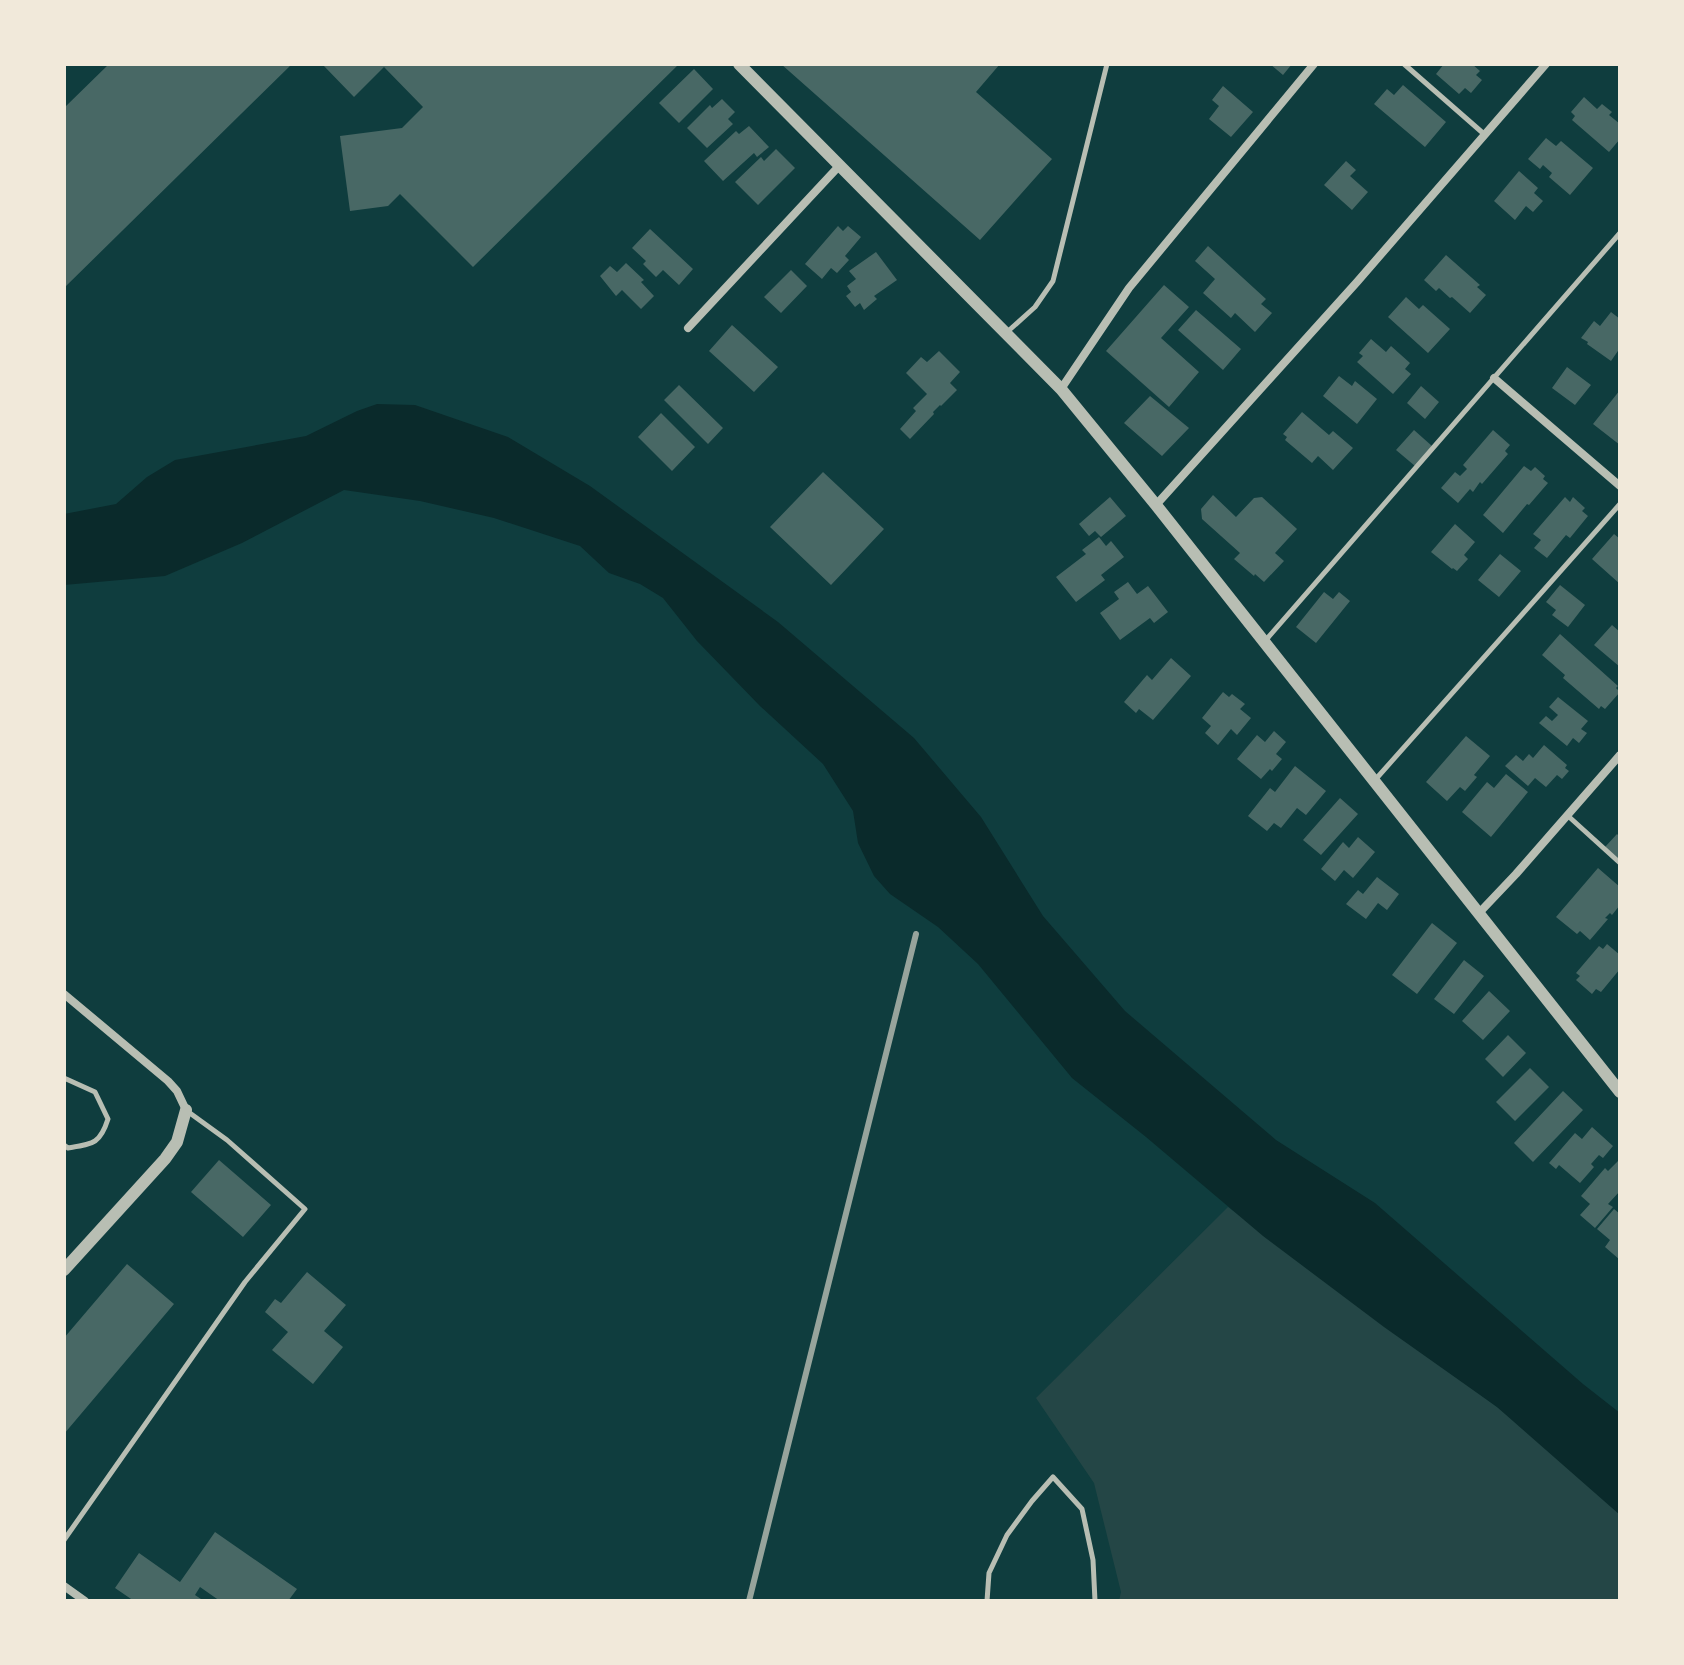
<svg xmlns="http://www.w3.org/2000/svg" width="1684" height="1665" viewBox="0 0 1684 1665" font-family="'DM Sans',sans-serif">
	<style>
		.green { fill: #244646 }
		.water { fill: #0a2a2b }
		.building { fill: #486865 }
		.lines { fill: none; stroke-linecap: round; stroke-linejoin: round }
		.service { stroke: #b8beb3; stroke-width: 5 }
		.minor { stroke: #b8beb3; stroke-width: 8 }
		.tertiary { stroke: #b8beb3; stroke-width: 12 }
		.rail { stroke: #97a49c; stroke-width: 6 }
	</style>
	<rect width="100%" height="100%" fill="#0f3d3e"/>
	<path class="green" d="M1228,1207l269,200 123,97v97h-501l2,-9 -27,-109 -58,-85z"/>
	<path class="water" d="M377,404l38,1 93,32 82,49 188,136 136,116 67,79 62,99 82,95 151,129 99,63 208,181 37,29v102l-123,-108 -113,-80 -121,-91 -117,-99 -74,-59 -94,-114 -40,-37 -48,-33 -16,-18 -16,-33 -5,-32 -30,-47 -63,-58 -63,-65 -34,-43 -23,-14 -31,-11 -29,-27 -86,-28 -74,-17 -76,-11 -102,53 -77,33 -101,9v-71l52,-10 31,-27 28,-17 131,-24 51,-25z"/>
	<path class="building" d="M109,64h183l-228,224v-180z
		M322,64h357l-206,203 -73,-73 -12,12 -38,5 -10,-75 62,-8 21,-21 -39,-40 -30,30z
		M781,64h219l-24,28 76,67 -72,81z
		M1270,64h22l-9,11z
		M1444,64h28l8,7 -4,4 6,5 -11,13 -6,-5 -6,6 -23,-20z
		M694,69l19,20 -34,34 -20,-20z
		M1403,85l43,37 -21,25 -51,-43 13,-15 7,6z
		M1223,86l30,26 -22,25 -22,-18 10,-13 -7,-6z
		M1584,97l13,12 5,-5 10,8 -3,3 11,9v15l-11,13 -37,-32 3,-4 -4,-4z
		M722,99l13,13 -7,7 5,5 -26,24 -20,-20 23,-23 2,3z
		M749,126l20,21 -12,10 -3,-4 -31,28 -19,-20 32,-30 3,3z
		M1546,138l10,8 5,-5 32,27 -23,27 -21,-18 3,-4 -9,-8 -3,4 -12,-10z
		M776,149l19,19 -37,37 -23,-23 26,-25 3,4z
		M1346,161l10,9 -6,6 18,16 -16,18 -28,-25z
		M1519,171l19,17 -4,5 9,8 -10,11 -7,-6 -11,14 -21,-19z
		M838,226l5,5 5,-5 13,11 -16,19 4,4 -12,13 -6,-5 -9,11 -17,-15z
		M650,229l43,40 -14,16 -16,-15 -7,7 -13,-13 3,-3 -14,-13z
		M1208,246l58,53 -5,5 11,9 -17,19 -20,-19 -4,5 -28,-25 12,-14 -20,-18z
		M876,252l21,28 -23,16 3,3 -13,11 -4,-7 -5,4 -9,-11 5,-4 -4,-6 9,-7 -7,-8z
		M1446,255l34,30 -3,2 9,8 -16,18 -18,-16 -2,1 -11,-10 -3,3 -12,-11z
		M626,263l18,17 -3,2 13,14 -13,13 -19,-19 -6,6 -16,-20 10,-10 7,6z
		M791,270l16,16 -26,27 -17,-16z
		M1164,285l25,22 -28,31 38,34 -30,35 -63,-56z
		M1406,297l13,12 4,-4 27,24 -22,24 -40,-36z
		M1196,310l45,39 -18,21 -45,-40z
		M1611,312l9,7v29l-9,13 -24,-17 1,-2 -7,-4 13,-17 6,5z
		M732,325l46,42 -24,25 -45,-41z
		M1371,339l15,13 5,-6 19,17 -5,6 6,5 -18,20 -36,-32 6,-6 -4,-3z
		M939,351l21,21 -10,11 7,7 -16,16 -1,-1 -7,7 1,2 -24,25 -10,-10 16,-18 -3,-3 14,-14 -21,-21 15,-16 6,5z
		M1567,367l24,18 -16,20 -23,-17z
		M1339,376l13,10 3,-5 22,18 -20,25 -34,-28z
		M679,385l44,43 -15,16 -44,-44z
		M1421,386l18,16 -14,17 -18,-16z
		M1620,390v55l-27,-21z
		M1150,396l39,32 -27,28 -38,-33z
		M1302,412l27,23 4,-4 20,17 -20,22 -15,-14 -6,7 -27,-23 2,-3 -4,-3z
		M661,413l34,34 -23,24 -34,-34z
		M1414,430l18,16 -17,20 -19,-16z
		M1493,430l17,15 -5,6 3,3 -26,30 -2,-2 -7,10 -3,-3 -12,14 -17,-15 14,-16 5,4 7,-7 -4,-4z
		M1524,466l7,5 4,-4 10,9 -2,3 5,4 -19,22 -2,-1 -24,29 -20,-18z
		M823,472l61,57 -53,56 -61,-58z
		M1213,495l23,22 18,-19 8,-1 35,32 -22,24 9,8 -20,21 -9,-8 -1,2 -20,-17 6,-6 -38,-34 -1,-10z
		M1110,497l16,19 -25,21 -6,-6 -6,5 -10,-12z
		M1565,497l5,5 3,-5 12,11 -3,3 6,5 -18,22 -4,-3 -19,23 -13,-10 7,-8 -8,-6z
		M1455,524l20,18 -11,13 4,4 -11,12 -4,-3 -1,1 -21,-17z
		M1614,534l6,5v45l-28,-25z
		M1099,537l7,9 5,-5 13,16 -23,18 4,5 -29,22 -20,-25 30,-23 -4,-4z
		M1500,554l21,17 -22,26 -21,-17z
		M1128,582l9,12 11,-8 20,26 -14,11 -4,-5 -30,22 -20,-27 19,-14 -5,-7z
		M1560,585l25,20 -17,22 -16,-12 4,-5 -10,-8z
		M1324,592l9,7 6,-7 11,9 -34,42 -20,-16z
		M1612,625l8,7v35l-26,-22z
		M1560,634l58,52 -2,2 4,4 -15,17 -4,-3 -2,3 -36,-31 2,-3 -23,-20z
		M1171,658l20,18 -38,44 -14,-11 -3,4 -12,-11 23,-27 5,5z
		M1223,692l6,5 3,-3 13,10 -5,5 11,9 -14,17 -6,-6 -13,16 -13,-12 6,-7 -9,-8z
		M1558,697l30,24 -7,8 6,4 -8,10 -6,-5 -6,8 -28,-23 7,-7 6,5 6,-6 -9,-8z
		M1274,731l12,11 -10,12 6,5 -10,12 -2,-2 -9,10 -24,-20 20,-24 8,7z
		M1466,736l24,20 -16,19 3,2 -12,14 -5,-4 -13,14 -21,-19z
		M1544,745l23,20 -2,3 4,3 -7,8 -5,-4 -11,12 -11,-9 -7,8 -23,-20 11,-11 7,6 6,-7 4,4z
		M1295,766l31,25 -20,24 -9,-7 -16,20 -7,-5 -7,8 -19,-15 22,-28 5,4z
		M1506,774l22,18 -37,45 -29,-25 25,-30 7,6z
		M1340,798l18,16 -37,41 -18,-15z
		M1617,834l3,3v23l-15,-13z
		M1358,837l17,15 -22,26 -9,-8 -9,11 -14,-12 22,-27 6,6z
		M1598,868l22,19v18l-8,10 -2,-2 -5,5 3,1 -18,21 -10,-9 -3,3 -21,-17z
		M1377,877l22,17 -12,16 -9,-7 -12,16 -20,-15 12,-14 5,4z
		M1432,923l25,20 -40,51 -25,-19z
		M1607,944l13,11v14l-19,23 -5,-3 -4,5 -16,-14 4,-4 -4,-3 23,-27 4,3z
		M1464,960l20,16 -30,38 -20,-15z
		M1489,991l21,20 -27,29 -21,-19z
		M1508,1035l18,18 -23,24 -18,-18z
		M1530,1068l19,19 -34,34 -19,-19z
		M1563,1091l20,19 -50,52 -19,-19z
		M1592,1127l21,19 -10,12 -4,-3 -8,9 3,3 -14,16 -21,-18 -3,4 -7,-6 26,-30 7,6z
		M219,1160l52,45 -28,32 -52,-45z
		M1618,1161l2,2v28l-12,13 5,3 -18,21 -15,-13 10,-11 -9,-8 24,-28 3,3z
		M1614,1209l6,5v46l-15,-13 5,-7 -13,-11z
		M127,1264l47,40 -110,130v-96z
		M307,1272l39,33 -22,26 19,16 -30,37 -41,-34 16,-18 -23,-20 10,-13 6,4z
		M215,1532l82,57 -9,12h-68l-20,-14 -5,8 9,6h-70l-19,-13 24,-35 41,29z"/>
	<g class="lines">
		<path class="service" d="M1404,64l80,70
			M1006,333l29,-26 18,-26 54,-217
			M1265,641l355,-408
			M1375,780l245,-276
			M1567,815l53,48
			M64,1078l31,14 13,27c-8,25 -15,25 -40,29l-4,-3
			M64,1540l181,-258 60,-73 -78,-69 -40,-29
			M987,1601l2,-28 18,-38 25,-34 21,-24 29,32 11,51 2,41"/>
		<path class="minor" d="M688,328l152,-163
			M1494,378l126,108
			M1061,389l68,-101 185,-224
			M1156,505l201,-223 189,-218
			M1479,913l37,-39 104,-119
			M64,994l104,87 9,10 9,19
			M64,1586l21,15"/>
		<path class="tertiary" d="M739,64l322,325 95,116 464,587
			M64,1270l101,-111 12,-17 9,-32"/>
		<path class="rail" d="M749,1601l167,-667"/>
	</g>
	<rect width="1684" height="1665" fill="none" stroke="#f1e9da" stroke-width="132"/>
</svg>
